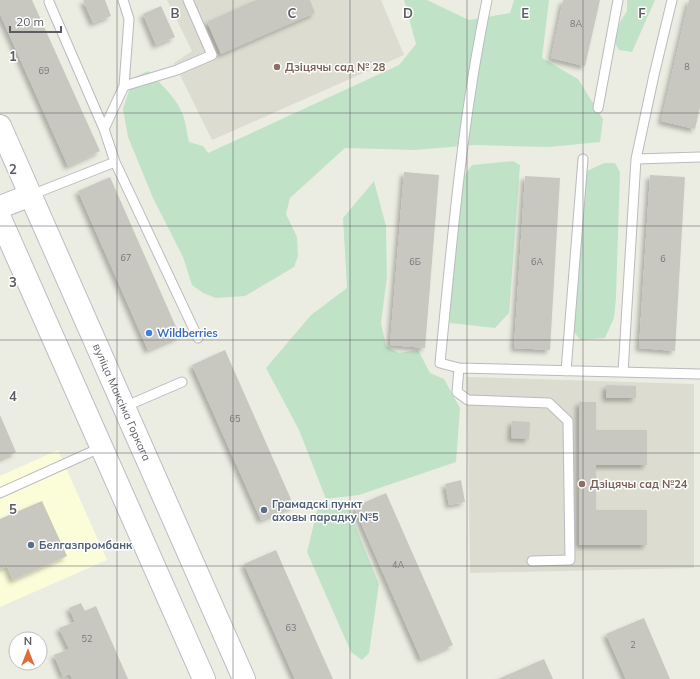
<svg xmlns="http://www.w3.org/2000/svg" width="700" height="679" viewBox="0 0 700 679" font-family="Mulish,sans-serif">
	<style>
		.commercial { fill: #fbfcd8 }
		.education { fill: #dcdcd1 }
		.green { fill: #c0e3c8 }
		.building { fill: #c8c7c0; filter: url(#shadow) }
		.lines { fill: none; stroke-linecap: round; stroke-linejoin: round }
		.lane-casing { stroke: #babac0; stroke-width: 11 }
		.secondary-casing { stroke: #bbbcc3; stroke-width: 24 }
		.lane { stroke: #fff; stroke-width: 9 }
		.secondary { stroke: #fff; stroke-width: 22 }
		.grid { fill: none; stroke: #5b5c62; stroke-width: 1; stroke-opacity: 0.55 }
		.education-dot { fill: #8d6e63; stroke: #fff; stroke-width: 1.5 }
		.shop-dot { fill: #3f7fe0; stroke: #fff; stroke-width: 1.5 }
		.service-dot { fill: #5c6f8a; stroke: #fff; stroke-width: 1.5 }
		.labels { text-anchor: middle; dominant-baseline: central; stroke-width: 3; stroke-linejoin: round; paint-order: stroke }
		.number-label { font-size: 9px; fill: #76777a }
		.education-label { font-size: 11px; font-weight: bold; fill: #785e54; stroke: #fff; text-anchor: start }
		.shop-label { font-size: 11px; font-weight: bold; fill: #366cbe; stroke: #fff; text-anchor: start }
		.street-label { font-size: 11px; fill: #5b5c62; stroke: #fff }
		.service-label { font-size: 11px; font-weight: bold; fill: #4e5e75; stroke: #fff; text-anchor: start }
		.grid-label { font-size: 13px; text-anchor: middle; font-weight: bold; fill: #5b5c62; stroke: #fff; stroke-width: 3; stroke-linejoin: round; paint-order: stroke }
	</style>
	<defs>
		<filter id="shadow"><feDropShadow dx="-3.5" dy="3.5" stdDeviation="2" flood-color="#0004"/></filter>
	</defs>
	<rect width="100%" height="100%" fill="#ecede2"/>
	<path class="commercial" d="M58,450l49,110 -107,47v-131z"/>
	<path class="education" d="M167,0h214l23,55 -192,85 -38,-77 18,-12z
		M467,377l227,7v184l-224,5z"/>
	<path class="green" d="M404,0h23l42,20 41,-7 4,-13h35l-7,58 36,21 25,40 -3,23 -51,5 -75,-2 -59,5 -70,-2 -55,50 -4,16 11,23 1,19 -4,11 -49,29 -29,2 -13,-5 -11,-8 -9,-28 -30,-59 -25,-61 -5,-28 10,-31 15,-7c13,13 28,26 35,44 3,8 4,19 6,27l14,4 5,7 191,-88 17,-21z
		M627,0h28l-23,52 -13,-2 -4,-7 5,-21 7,-11z
		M513,161l7,4 -11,148 -14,15 -45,-5 -1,-20 11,-121 12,-17z
		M604,163h11l5,9 -4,126 -2,20 -9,20 -25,2 -8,-11 13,-157z
		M374,181l12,45 1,51 -6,46 5,23 13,7 19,-3 12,23 14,6 16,29 -4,54 -97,33 -33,4 -27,-69 -33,-62 45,-53 36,-27 -4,-70z
		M319,503l28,3 32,78 -10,69 -7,7 -11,-8 -44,-100z"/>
	<path class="building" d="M0,0h32l68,151 -32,15 -68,-152z
		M83,0h22l6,16 -18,7z
		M256,0h54l5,13 -94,41 -14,-32z
		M563,0h37l-15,66 -34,-8z
		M689,0h11v107l-5,22 -34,-8z
		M161,6l14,31 -19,8 -13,-31z
		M404,172l35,3 -14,173 -35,-3z
		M650,175l35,2 -10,174 -36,-3z
		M525,176l35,2 -10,172 -36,-2z
		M110,177l70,159 -32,14 -70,-159z
		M225,350l69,156 -33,14 -69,-155z
		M606,385l30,1v12h-30z
		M579,402h17v28h51v35h-51v45h51v35h-68z
		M0,415l16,37 -16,7z
		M512,421l18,1 -1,17 -18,-1z
		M461,480l4,22 -16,3 -4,-21z
		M386,493l67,152 -32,14 -67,-152z
		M42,501l25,55 -54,24 -6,-14 -7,3v-50z
		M276,550l44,100 13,29h-38l-51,-115z
		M81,603l4,8 11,-5 32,73h-56l-2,-5 -7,3 -9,-22 15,-6 -10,-21 16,-6 -6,-14z
		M644,618l26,61h-44l-20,-45z
		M544,659l9,20h-55z"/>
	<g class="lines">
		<defs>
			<path id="lane" d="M487,0c-25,120 -35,241 -47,363l19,5 241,6
				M124,86l53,-16 35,-15 -24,-55
				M598,108l20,-108
				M104,129l20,-43 5,-67 -6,-19
				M636,159l64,-2
				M115,162l83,176
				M31,195l84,-33 -11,-33 -55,-127
				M459,368l-2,24 11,8 81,3 19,18 2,139 -38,1
				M566,371l17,-212
				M623,372l13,-213 18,-84 18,-75
				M124,407l58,-25
				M0,493l102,-46"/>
			<g id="secondary">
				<path id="s1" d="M0,126l244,553"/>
				<path d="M0,207l31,-12"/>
				<path d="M0,218l204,461"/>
			</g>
		</defs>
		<use href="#lane" class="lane-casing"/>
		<use href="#secondary" class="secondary-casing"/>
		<use href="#lane" class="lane"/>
		<use href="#secondary" class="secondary"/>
	</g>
	<path class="grid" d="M117,0v679M233,0v679M350,0v679M467,0v679M583,0v679M0,113h700M0,226h700M0,340h700M0,453h700M0,566h700"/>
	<g class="education-dot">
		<circle cx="277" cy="67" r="4"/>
		<circle cx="582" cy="484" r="4"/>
	</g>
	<circle class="shop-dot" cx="149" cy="333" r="4"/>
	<g class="service-dot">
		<circle cx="264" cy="510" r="4"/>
		<circle cx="31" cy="545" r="4"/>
	</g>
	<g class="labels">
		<g class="number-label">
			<text x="576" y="23">8А</text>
			<text x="687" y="66">8</text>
			<text x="44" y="70">69</text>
			<text x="126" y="257">67</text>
			<text x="663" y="258">6</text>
			<text x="415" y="261">6Б</text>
			<text x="537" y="261">6А</text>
			<text x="235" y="418">65</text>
			<text x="398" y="564">4А</text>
			<text x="291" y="627">63</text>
			<text x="87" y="638">52</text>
			<text x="633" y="644">2</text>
		</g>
		<g class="education-label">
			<text x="285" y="67">Дзіцячы сад № 28</text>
			<text x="590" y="484">Дзіцячы сад №24</text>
		</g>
		<g class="shop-label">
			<text x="157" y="333">Wildberries</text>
		</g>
		<g class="street-label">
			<text stroke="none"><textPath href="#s1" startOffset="302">вуліца Максіма Горкага</textPath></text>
		</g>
		<g class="service-label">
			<text x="272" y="504">Грамадскі пункт<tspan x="272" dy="13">аховы парадку №5</tspan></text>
			<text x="39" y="545">Белгазпромбанк</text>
		</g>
	</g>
	<g class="grid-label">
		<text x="175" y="18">B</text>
		<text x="292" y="18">C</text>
		<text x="408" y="18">D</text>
		<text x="525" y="18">E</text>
		<text x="642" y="18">F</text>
		<text x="13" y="61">1</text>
		<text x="13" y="174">2</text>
		<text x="13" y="287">3</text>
		<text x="13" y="401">4</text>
		<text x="13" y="514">5</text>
	</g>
	<g transform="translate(28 651)"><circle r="19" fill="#ffffff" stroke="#bdbec0"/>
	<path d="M0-3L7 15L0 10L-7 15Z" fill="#df6c36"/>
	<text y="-6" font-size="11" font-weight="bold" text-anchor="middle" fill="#5b5c62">N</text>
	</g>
	<path d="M10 26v6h51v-6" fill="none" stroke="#5b5c62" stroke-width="2"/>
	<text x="16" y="26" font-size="12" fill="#5b5c62" stroke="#ffffff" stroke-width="3" paint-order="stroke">20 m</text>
</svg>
